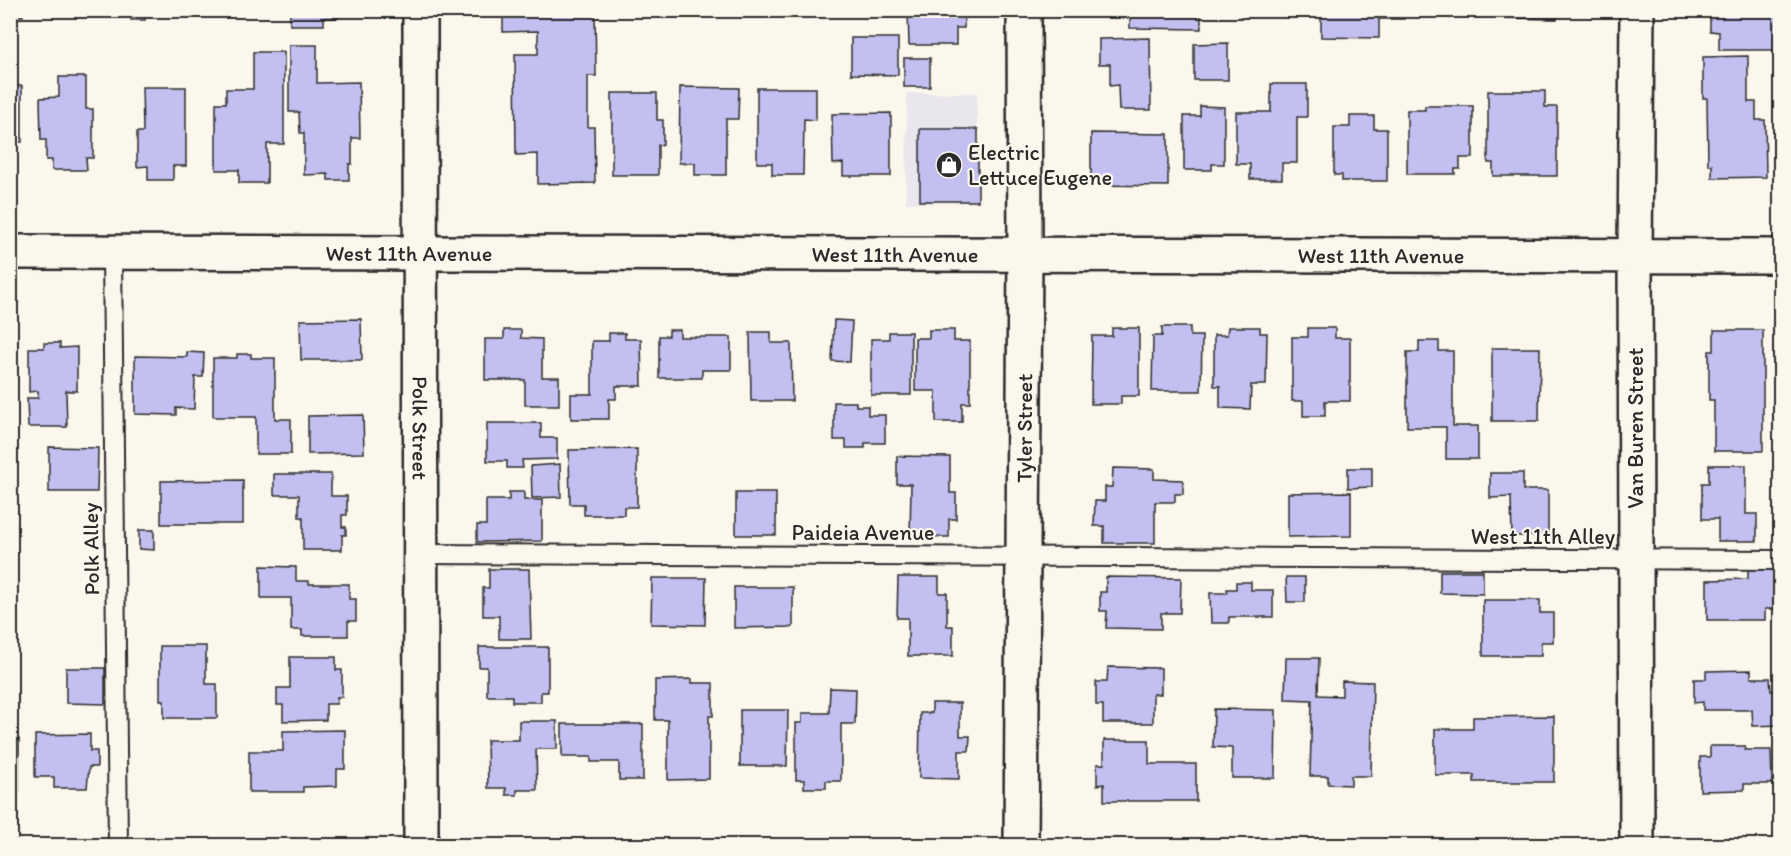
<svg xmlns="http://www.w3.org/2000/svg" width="1791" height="856" viewBox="0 0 1791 856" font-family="Itim,sans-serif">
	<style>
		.built { fill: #eae6ee }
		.building { fill: #c3bff1; stroke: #2b2b2b; stroke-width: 1.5 }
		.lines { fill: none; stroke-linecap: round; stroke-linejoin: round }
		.service-casing { stroke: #2b2b2b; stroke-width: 22 }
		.minor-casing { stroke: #2b2b2b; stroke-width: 38 }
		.tertiary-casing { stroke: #2b2b2b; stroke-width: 38 }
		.secondary-casing { stroke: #2b2b2b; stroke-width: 38 }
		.service { stroke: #fbf7ec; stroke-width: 18 }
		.minor { stroke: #fbf7ec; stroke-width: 33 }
		.tertiary { stroke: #fbf7ec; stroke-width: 33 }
		.secondary { stroke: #fbf7ec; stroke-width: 33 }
		.labels { text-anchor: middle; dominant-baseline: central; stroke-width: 4.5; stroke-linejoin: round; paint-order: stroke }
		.poi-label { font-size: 22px; fill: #2b2b2b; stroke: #fbf7ec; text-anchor: start }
		.street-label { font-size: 22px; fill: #2b2b2b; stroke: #fbf7ec }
	</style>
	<rect width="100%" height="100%" fill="#fbf7ec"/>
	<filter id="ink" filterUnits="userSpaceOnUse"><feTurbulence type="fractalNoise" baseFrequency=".0167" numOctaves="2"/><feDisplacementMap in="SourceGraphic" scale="12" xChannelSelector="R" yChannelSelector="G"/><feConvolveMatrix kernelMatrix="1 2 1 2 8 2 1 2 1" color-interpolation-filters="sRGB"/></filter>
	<g filter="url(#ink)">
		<path class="built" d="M907,93h70l1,109 -72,1z"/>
		<path class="building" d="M10,10h13v6h-13z
			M78,10h29v4l-29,-1z
			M131,10h14v10h-14z
			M290,10h48v8h-14v7h-34z
			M503,10h92l1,66h-8v51h6l1,56 -57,1v-30l-22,1 -1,-101h23v-23l-35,1z
			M908,10l56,2v16h-8v17h-47z
			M1102,10h99v19l-71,-1v-14h-28z
			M1240,10h25v6h-25z
			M1321,10h83v9h-25v19l-58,-1z
			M1502,10h55v9l-55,-1z
			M1710,10h70v40h-61v-18l-9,-1z
			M851,38h47v37l-47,-1z
			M1150,38l1,72h-32l-1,-25 -8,1v-22h-11v-25z
			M1228,43v37h-34v-36z
			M289,45h28v38l42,-1 1,56h-8v26h-3v16h-21v-6l-24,1v-42h-4l-1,-21h-10z
			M253,52h31v92h-17v39h-28v-13h-23v-67h10v-14h27z
			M1748,56v46h8v18h9l1,57 -54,1v-13h-4l-1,-67h-4v-41z
			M904,58h26v29h-26z
			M59,77h27v32h7v49h-7l1,12h-35v-10h-6v-20h-5l-1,-42 19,-1z
			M1271,84h36v33h-10v46h-15v16h-32v-15h-14v-52h35z
			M10,86h12v56h-12z
			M142,87h44v79h-13v14h-25v-14l-11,1v-35h6z
			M680,87l59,1 -1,31h-12v56h-31v-12h-16z
			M757,88h59v32l-12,-1 -1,56h-31v-12h-15z
			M1488,91h57v16h12v69h-64v-13h-5z
			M612,93h45v27h6v25h-5v30h-46z
			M1200,106l24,1v57h-12v6h-28v-54h16z
			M1425,106h48v52h-13v11h-5v5h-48v-64h18z
			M891,113v63h-48v-13l-10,1 -1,-50z
			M1350,116h24v13h13v52h-45v-6h-8v-48h16z
			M920,129h58v72h-58z
			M1091,133l77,1v52l-77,-1z
			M361,319l1,41h-61l-1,-40z
			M834,320l18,1 -2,41 -18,-1z
			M1162,327h28v9h12l-1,55h-49l1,-55h9z
			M1228,327h32v6h7l-1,52h-15l-1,24 -30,-1v-22h-6v-51h13z
			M1112,328h27v68h-18v8h-30l1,-68h20z
			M1308,328h27v10h15v63h-25v15h-22v-15h-11v-64h16z
			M504,330h17v8l21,1v38h17v28h-34v-25h-40v-41h19z
			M669,330h11v7h51v33h-29v8h-43v-42h10z
			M929,330h25v11h16v62h-8v19h-26v-31h-21v-53h14z
			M1714,330h49v121h-49v-51h-5v-49h5z
			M750,332h21v11h20l1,58h-41z
			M889,332h22v63h-40v-56h18z
			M609,333h16v6h16l1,47h-26v13h-7v20h-38v-25h21v-53h17z
			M1419,341h20v10h14v75h25v33h-32v-32h-39v-75h12z
			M44,343h16v5l17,-1v44h-11l1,36h-39l-1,-29h11v-7l-9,1v-44h15z
			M10,347h5l-1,46h-4z
			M1492,348h48l-1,73h-47z
			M187,352l17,1 -1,24h-8l-1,32 -18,-1v7l-41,-1v-58l52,1z
			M237,354h14v4h24v61h16v35h-35v-37h-43v-59h24z
			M834,402h22v4h12v9h17v28h-20v5h-19v-8h-12z
			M363,415l1,38 -56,1v-38z
			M487,423h54v15h16v21l-35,1 1,8h-16v-7h-20z
			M49,447l49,1 -1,44h-48z
			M637,449v58h-13v8h-40v-11h-14l-1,-54z
			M897,456l53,1v36h6v26h-7v18h-39l1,-53h-14z
			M560,464l1,33 -29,1 -1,-32z
			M1709,465h37v49h11v27h-39v-22h-16v-36h7z
			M1113,468l41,1v10l29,1v14h-8v8h-20v41h-51v-17h-10l1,-25h10v-14h7z
			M1348,468h24v19l-24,1z
			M1490,473h33v17h25v46h-36l-1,-39 -21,1z
			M274,474h57v22h16v19h-5v12h4v8h-4v15h-39v-33h-4v-22h-25z
			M243,480v44h-82v-43z
			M509,492h15v8h18v41l-65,1v-17h9v-25h23z
			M1351,492v44l-63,1v-44z
			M736,493h40v42h-40z
			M139,530h15v20l-15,-1z
			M261,566l35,1v14h13v3h40v15h7v22h-8v15h-46v-6h-11v-32h-30z
			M1748,567h32v42h-15v11h-58v-40l41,-1z
			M489,569h40l2,70h-32v-23h-16v-28h6z
			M1440,571h43v23l-43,-1z
			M898,577h41v16h8v33h6v30h-45v-38h-11z
			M1106,577l75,1 -1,35h-19v16l-55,-1 1,-17h-7v-19h6z
			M1286,577h19v25h-18z
			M652,578h54l-1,47 -54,-1z
			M1236,582h15v8h22v27h-44v6h-18l-1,-30h17v-4h9z
			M734,587h59v40l-59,1z
			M1483,600h57v13h13v29h-12v14h-58z
			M160,646h46v38h11v34h-53v-18h-4z
			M479,647h69v45h-7v10h-29v-6h-25v-29h-8z
			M290,657h46v13h6v27h-5v7h-11v16l-43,1v-16h-6v-17h13z
			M1286,658h33l-1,37 24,1v-15l31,1 -2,94h-20v9l-23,-1v-8h-18l2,-76 -27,-1z
			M1108,667l53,1v26h-8v29h-50v-18h-7v-23h11z
			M66,668h39v36l-39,-1z
			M1751,670v8h19l1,13h9v34l-27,1 -1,-16h-49v-8l-9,1v-24h12v-8z
			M692,679v4h21v33h-4v63l-41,1v-60h-13v-40z
			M830,688l26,1 -1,35h-14v57h-15v7h-22v-8h-8v-57h6v-10h27z
			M932,703h28v33h10l-1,15h-10v28l-40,-1 1,-65h12z
			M1214,709l62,1 -1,68h-43v-30l-19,-1z
			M740,710h48l-1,56h-47z
			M1554,716v66h-80v-7h-39v-46h38v-12z
			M519,721h38v28h-21l1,41h-20v5h-11v-7h-18l-1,-48h32z
			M562,724h81v56h-24v-18h-28v-5h-29z
			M345,730v39h-8v17l-34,1v5h-54v-41h34v-20z
			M90,734v17h7v16h-8l-2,21h-33v-11h-19v-42z
			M10,739h9v53h-9z
			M1104,740h45v24h47v37h-92v-17l-7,1v-21h7z
			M1710,746h35v4h26l1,34h-28v6l-44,1v-34h10z"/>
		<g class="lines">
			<defs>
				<path id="service" d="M112,253l6,593
					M420,554l1360,6"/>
				<g id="minor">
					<path id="s1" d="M1021,846l4,-592 -1,-244"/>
					<path d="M1637,846l-2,-591 2,-245"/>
				</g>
				<g id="tertiary">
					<path id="s2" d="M420,10l1,836"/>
				</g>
				<g id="secondary">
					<path id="s3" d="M10,252l1770,4"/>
				</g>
			</defs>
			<use href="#service" class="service-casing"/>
			<use href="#minor" class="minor-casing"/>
			<use href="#tertiary" class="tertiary-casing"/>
			<use href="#secondary" class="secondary-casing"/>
			<use href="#service" class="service"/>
			<use href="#minor" class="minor"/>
			<use href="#tertiary" class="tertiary"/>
			<use href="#secondary" class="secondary"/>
		</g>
	</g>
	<defs>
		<symbol id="shop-disc" viewBox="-11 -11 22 22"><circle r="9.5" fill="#2b2b2b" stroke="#fbf7ec"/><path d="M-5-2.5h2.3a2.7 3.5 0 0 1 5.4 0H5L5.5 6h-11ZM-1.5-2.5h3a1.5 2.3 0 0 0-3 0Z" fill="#fff"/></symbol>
	</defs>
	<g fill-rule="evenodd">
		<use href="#shop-disc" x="934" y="150" width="30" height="30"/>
	</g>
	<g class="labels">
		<g class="poi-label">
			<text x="968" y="152">Electric<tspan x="968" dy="25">Lettuce Eugene</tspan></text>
		</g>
		<g class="street-label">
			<text stroke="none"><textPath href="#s3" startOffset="399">West 11th Avenue</textPath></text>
			<text stroke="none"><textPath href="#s3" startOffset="885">West 11th Avenue</textPath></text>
			<text stroke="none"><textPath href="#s3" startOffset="1371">West 11th Avenue</textPath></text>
			<text stroke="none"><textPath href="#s2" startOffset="418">Polk Street</textPath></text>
			<text stroke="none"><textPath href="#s1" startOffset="418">Tyler Street</textPath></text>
			<text transform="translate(1635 428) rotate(-90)">Van Buren Street</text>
			<text x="863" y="532">Paideia Avenue</text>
			<text x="1543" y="536">West 11th Alley</text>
			<text transform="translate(91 549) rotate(-91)">Polk Alley</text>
		</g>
	</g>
	<rect width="1791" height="856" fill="none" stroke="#fbf7ec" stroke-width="36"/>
	<rect x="18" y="18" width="1755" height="820" fill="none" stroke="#2b2b2b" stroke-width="2" filter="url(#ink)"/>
</svg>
